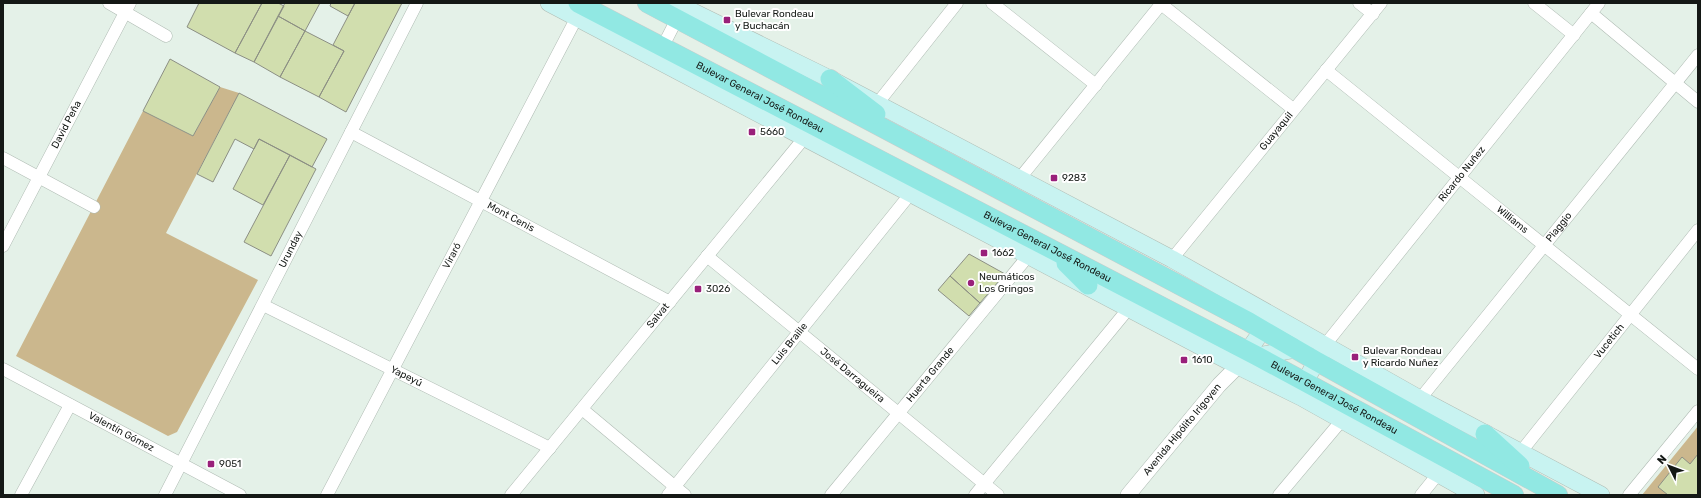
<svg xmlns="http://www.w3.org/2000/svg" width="1701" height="498" viewBox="0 0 1701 498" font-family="Rubik,sans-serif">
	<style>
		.green { fill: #cbb78d }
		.building { fill: #d1deae; stroke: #8c8f84 }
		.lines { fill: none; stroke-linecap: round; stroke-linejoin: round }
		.minor-casing { stroke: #b0bcb4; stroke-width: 13 }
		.tertiary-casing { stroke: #b0bcb4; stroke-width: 16 }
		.secondary-casing { stroke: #b0bcb4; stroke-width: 18 }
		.primary-casing { stroke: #cbcccc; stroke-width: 20 }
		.minor { stroke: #fff; stroke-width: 12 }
		.tertiary { stroke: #fff; stroke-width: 15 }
		.secondary { stroke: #c8f3f1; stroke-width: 17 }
		.primary { stroke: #91e8e3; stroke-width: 19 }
		.poi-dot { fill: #99207a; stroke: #fff; stroke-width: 1.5 }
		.labels { text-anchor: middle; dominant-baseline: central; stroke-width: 4; stroke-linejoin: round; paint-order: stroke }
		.poi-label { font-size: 10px; fill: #141815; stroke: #fff; text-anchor: start }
		.street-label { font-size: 10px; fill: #141815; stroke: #fff }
	</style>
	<rect width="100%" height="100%" fill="#e4f1e8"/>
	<path class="green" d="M220,87l19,6 -73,140 92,47 -81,152 -9,4 -152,-80 127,-245 50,25z
		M1698,426v69h-56l53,-65z"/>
	<path class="building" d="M199,3h63l-27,50 -48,-26z
		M262,3h16l6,3 -30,56 -19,-9z
		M285,3h35l-15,28 -27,-15z
		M331,3h24l-7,13 -18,-10z
		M355,3h47l-56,109 -27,-15 25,-46 -11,-6z
		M278,16l27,15 -25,46 -26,-15z
		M305,31l39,20 -25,46 -39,-20z
		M170,59l50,28 -27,49 -50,-25z
		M239,93l88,46 -15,28 -53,-28 -5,10 -19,-10 -22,43 -16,-8z
		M259,139l31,16 -27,50 -30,-16z
		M290,155l26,14 -45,87 -27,-14z
		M969,254l36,20 -25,29 -30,-27z
		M950,276l30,27 -11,13 -31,-26z
		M1698,454v41h-30l-10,-8 24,-30 8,7z"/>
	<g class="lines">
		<defs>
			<g id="minor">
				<path d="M109,3l57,33"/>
				<path d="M992,3l104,82"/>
				<path d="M1359,3l14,11"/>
				<path d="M1534,3l40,32"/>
				<path d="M1161,4l132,105"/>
				<path d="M1591,13l107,89"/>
				<path d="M660,52l20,-39"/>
				<path id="s1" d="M1326,70l372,299"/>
				<path d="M877,104l80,-101"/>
				<path id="s2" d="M351,132l319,170"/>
				<path d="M3,158l91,49"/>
				<path d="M1020,178l142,-175"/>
				<path id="s3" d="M3,246l127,-243"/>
				<path id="s4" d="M707,256l291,239"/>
				<path id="s5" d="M1172,259l209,-256"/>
				<path id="s6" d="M263,305l287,143"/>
				<path id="s7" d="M1325,345l274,-342"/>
				<path id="s8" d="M3,369l237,126"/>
				<path id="s9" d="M1420,399l278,-344"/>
				<path d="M582,409l103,86"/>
				<path id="s10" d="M1520,453l178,-223"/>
				<path d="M21,495l49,-90"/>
				<path id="s11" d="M165,495l252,-492"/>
				<path id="s12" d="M327,495l250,-478"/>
				<path id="s13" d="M511,495l294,-358"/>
				<path id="s14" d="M668,495l243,-302"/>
				<path id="s15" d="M831,495l198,-240"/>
				<path d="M975,495l154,-187"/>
				<path d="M1279,495l63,-75"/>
				<path d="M1421,495l17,-21"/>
				<path d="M1629,495l69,-84"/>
			</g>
			<g id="tertiary">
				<path id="s16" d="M1128,495l91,-110 19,-19"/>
			</g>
			<path id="secondary" d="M549,3l689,363 63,31 175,98
				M675,3l155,76 342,180 248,140 181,96
				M1251,359l6,-3 46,-8
				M1240,362l30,-42
				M1302,396l3,-14 18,-33"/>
			<g id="primary">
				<path id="s17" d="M578,3l679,353 257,139"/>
				<path d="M647,3l602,319 67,39 242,134"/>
				<path d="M830,79l46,35"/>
				<path d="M1066,263l22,22"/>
				<path d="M1485,434l35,32"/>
			</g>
		</defs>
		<use href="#minor" class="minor-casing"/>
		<use href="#tertiary" class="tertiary-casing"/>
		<use href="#secondary" class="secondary-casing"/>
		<use href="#primary" class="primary-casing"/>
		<use href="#minor" class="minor"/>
		<use href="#tertiary" class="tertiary"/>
		<use href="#secondary" class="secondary"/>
		<use href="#primary" class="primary"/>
	</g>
	<g class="poi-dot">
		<rect x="723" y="16" width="8" height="8" rx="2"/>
		<rect x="748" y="128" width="8" height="8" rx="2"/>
		<rect x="1050" y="174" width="8" height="8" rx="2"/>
		<rect x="980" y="249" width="8" height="8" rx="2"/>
		<circle cx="971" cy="283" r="4"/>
		<rect x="694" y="285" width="8" height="8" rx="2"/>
		<rect x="1351" y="353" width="8" height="8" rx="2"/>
		<rect x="1180" y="356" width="8" height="8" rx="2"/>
		<rect x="207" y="460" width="8" height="8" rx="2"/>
	</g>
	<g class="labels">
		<g class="poi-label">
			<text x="735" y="14">Bulevar Rondeau<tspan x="735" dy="12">y Buchacán</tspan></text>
			<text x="760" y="132">5660</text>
			<text x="1062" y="178">9283</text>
			<text x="992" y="253">1662</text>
			<text x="979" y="277">Neumáticos<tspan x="979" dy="12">Los Gringos</tspan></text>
			<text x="706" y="289">3026</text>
			<text x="1363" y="351">Bulevar Rondeau<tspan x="1363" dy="12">y Ricardo Nuñez</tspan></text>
			<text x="1192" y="360">1610</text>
			<text x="219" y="464">9051</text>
		</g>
		<g class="street-label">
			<text stroke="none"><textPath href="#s17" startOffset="205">Bulevar General José Rondeau</textPath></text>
			<text stroke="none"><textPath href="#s3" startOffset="137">David Peña</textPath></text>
			<text stroke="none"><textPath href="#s5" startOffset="165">Guayaquil</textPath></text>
			<text stroke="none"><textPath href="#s7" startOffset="219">Ricardo Nuñez</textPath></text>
			<text stroke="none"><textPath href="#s2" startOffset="181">Mont Cenis</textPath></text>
			<text stroke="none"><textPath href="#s1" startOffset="239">Williams</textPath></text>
			<text stroke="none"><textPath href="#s9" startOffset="221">Piaggio</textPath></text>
			<text stroke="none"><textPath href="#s17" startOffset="529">Bulevar General José Rondeau</textPath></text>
			<text stroke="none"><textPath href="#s11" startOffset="276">Urunday</textPath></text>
			<text stroke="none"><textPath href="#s12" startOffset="270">Viraró</textPath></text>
			<text stroke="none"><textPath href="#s13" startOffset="232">Salvat</textPath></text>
			<text stroke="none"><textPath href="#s10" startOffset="143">Vucetich</textPath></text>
			<text stroke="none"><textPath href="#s14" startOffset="194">Luis Braille</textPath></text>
			<text stroke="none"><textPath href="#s4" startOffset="188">José Darragueira</textPath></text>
			<text stroke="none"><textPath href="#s15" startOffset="156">Huerta Grande</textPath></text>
			<text stroke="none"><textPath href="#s6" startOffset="160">Yapeyú</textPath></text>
			<text stroke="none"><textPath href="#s17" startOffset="853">Bulevar General José Rondeau</textPath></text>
			<text stroke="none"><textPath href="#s16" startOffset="85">Avenida Hipólito Irigoyen</textPath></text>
			<text stroke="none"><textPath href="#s8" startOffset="134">Valentín Gómez</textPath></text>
		</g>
	</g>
	<rect width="1701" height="498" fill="none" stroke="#141815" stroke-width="8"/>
	<g transform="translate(1669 466) rotate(312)" stroke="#ffffff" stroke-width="3" paint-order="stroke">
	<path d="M0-3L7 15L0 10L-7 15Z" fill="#141815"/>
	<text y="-6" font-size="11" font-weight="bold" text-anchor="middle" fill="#141815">N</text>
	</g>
</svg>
